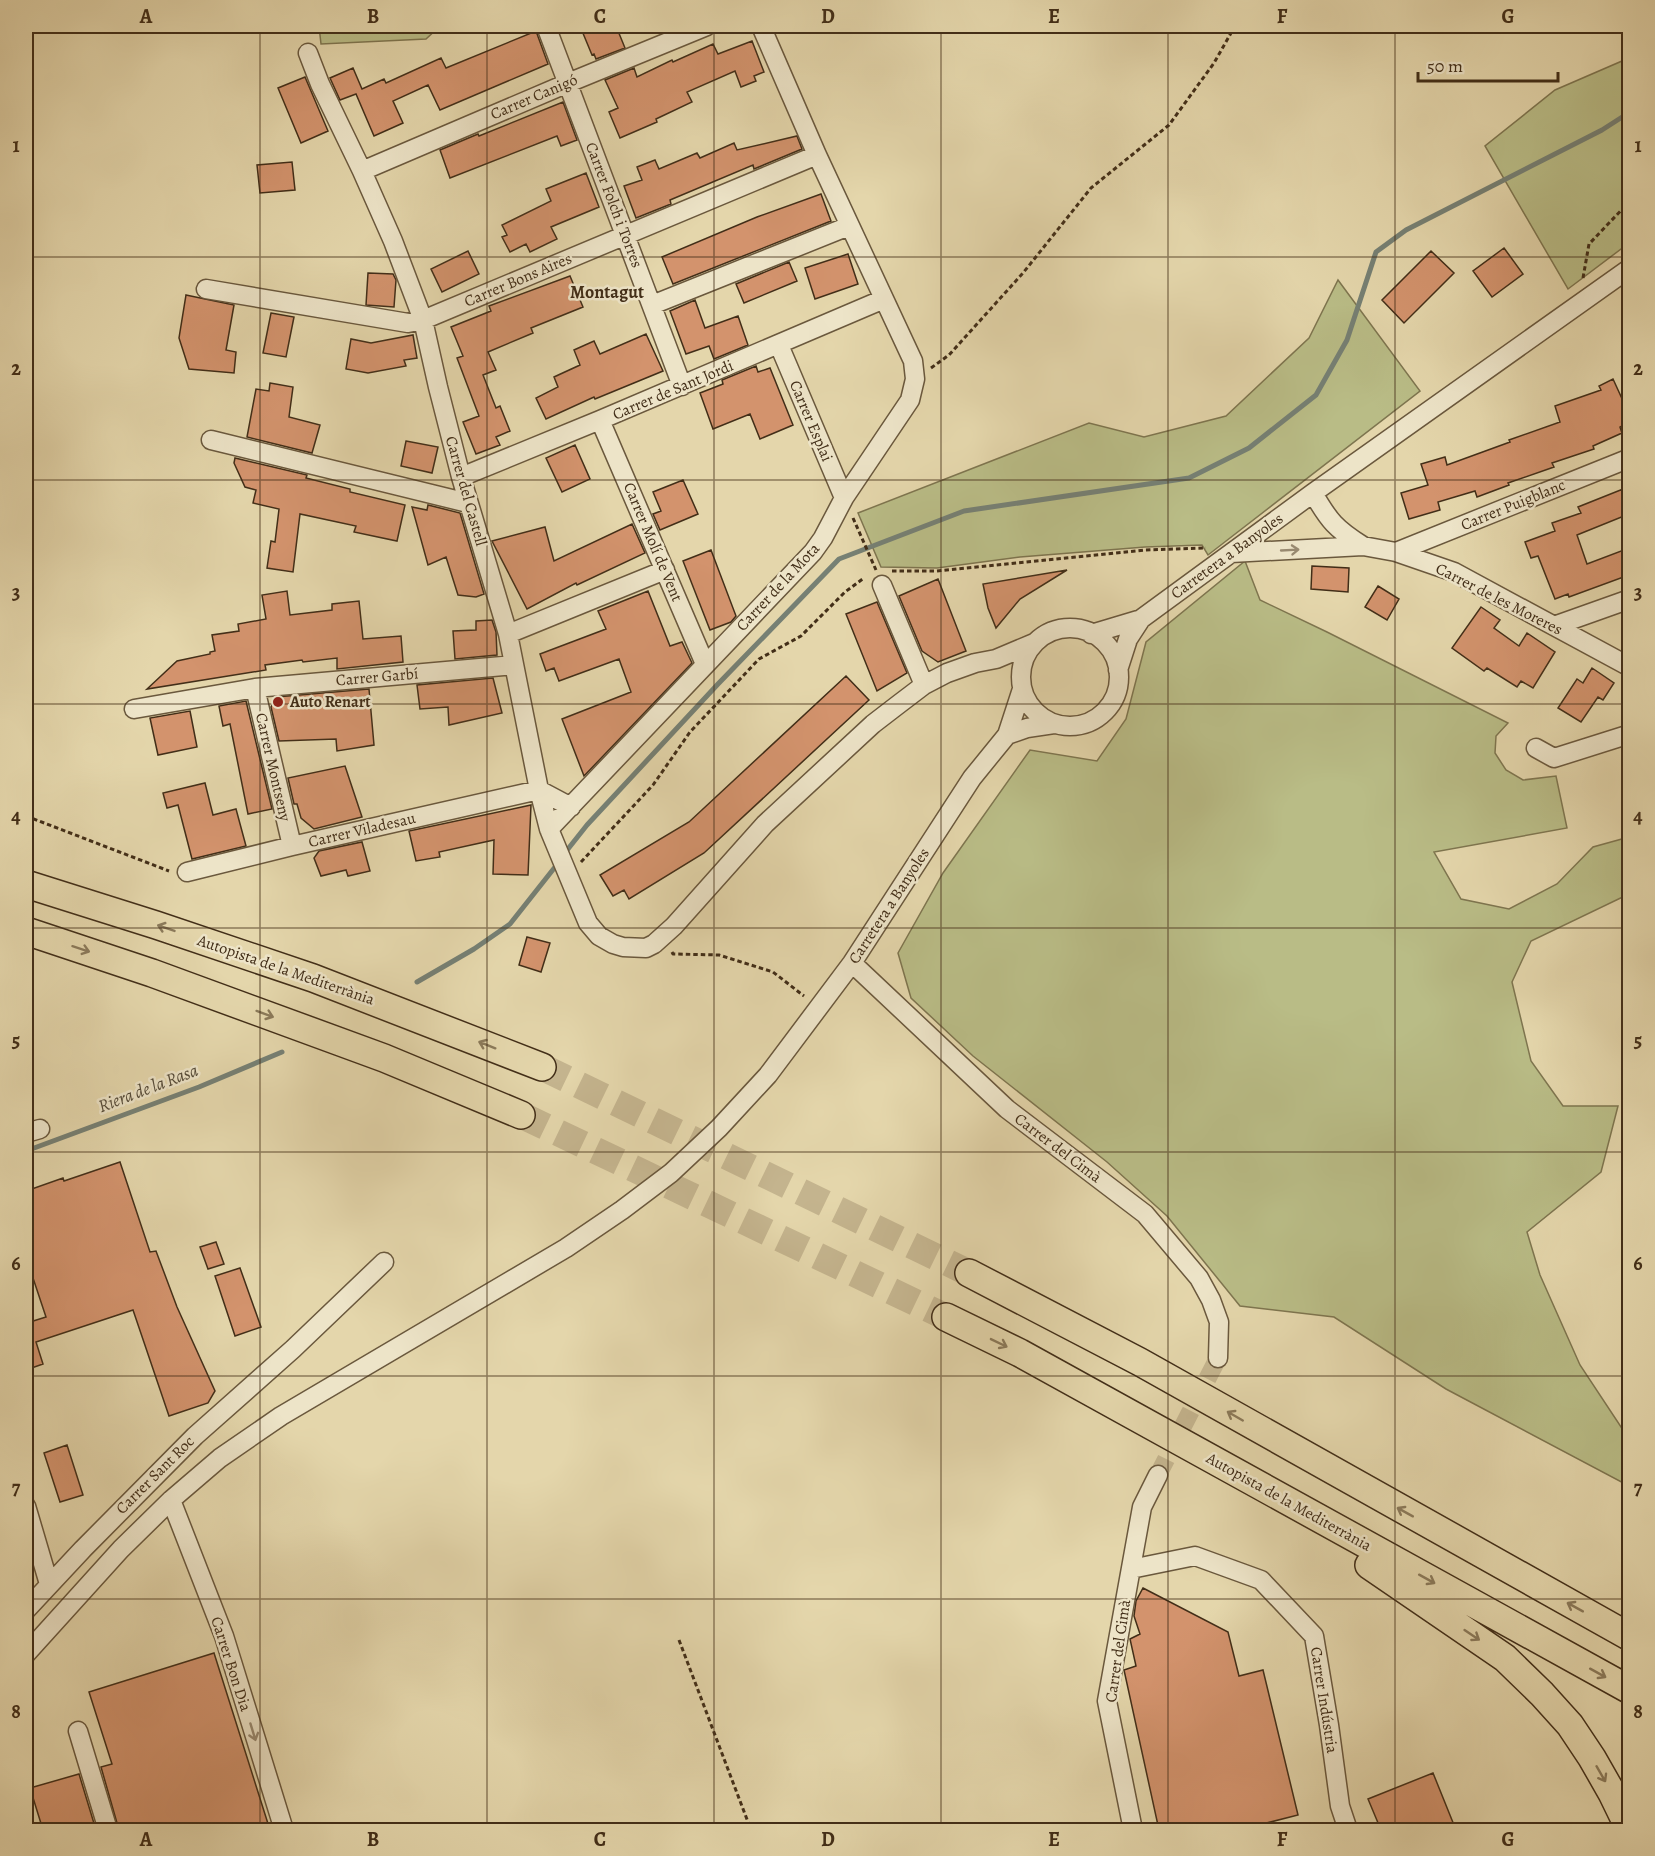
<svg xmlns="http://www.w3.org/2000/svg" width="1655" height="1856" viewBox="0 0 1655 1856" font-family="Alegreya,serif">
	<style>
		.green { fill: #b9bc86; stroke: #7e754f; stroke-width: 1.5 }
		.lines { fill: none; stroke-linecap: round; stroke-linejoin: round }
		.stream { stroke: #768074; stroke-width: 5 }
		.building { fill: #d3936d; stroke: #422e18; stroke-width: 1.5 }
		.minor-tunnel { stroke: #c4b48e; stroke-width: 18; stroke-dasharray: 18 9; stroke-linecap: butt }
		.highway-tunnel { stroke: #c4b48e; stroke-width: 27; stroke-dasharray: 27 14; stroke-linecap: butt }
		.minor-casing { stroke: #6a583d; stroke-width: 21 }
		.highway-casing { stroke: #422e18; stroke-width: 30 }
		.path { stroke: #422e18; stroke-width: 3; stroke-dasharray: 4.5 3; stroke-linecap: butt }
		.minor { stroke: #ede4c8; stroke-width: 18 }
		.highway { stroke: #e4d6ab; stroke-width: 27 }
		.oneway { stroke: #988970 }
		.oneway2 { stroke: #8b7a5a }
		.grid { fill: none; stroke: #422e18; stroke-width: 1.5; stroke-opacity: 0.55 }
		.poi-dot { fill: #8f2418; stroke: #ede4c8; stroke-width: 2 }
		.labels { text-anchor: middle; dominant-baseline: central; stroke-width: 5; stroke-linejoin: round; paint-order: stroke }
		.street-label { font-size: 16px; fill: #422e18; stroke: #ede4c8 }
		.poi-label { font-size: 16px; font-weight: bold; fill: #422e18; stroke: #ede4c8; text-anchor: start }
		.neighbourhood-label { font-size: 18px; font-weight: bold; fill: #422e18; stroke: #ede4c8 }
		.water-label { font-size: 18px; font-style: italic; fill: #534937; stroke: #ede4c8 }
		.neatline { fill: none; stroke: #422e18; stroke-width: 2 }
		.grid-label { font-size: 20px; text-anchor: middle; font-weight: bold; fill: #422e18 }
	</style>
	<rect width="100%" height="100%" fill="#e4d6ab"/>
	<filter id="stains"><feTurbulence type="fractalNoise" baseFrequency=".00333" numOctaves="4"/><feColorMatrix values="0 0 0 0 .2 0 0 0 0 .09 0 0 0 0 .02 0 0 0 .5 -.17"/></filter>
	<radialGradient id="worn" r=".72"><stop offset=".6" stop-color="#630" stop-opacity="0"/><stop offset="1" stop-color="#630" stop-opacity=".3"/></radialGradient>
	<path class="green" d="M319,26h121l-14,13 -105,5z
		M1629,58v185l-61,46 -83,-143 70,-56z
		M1338,280l82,111 -212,164 -6,-10 -57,2 -125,10 -83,11 -56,-1 -23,-54 231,-90 55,14 82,-21 83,-78z
		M1245,561l15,39 67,32 181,91 -12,13 -1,17 11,17 17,10 33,-4 11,52 -133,24 27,47 48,10 48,-25 36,-37 36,-10v57l-98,47 -19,41 19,79 32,45h55l-17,66 -74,60 13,43 40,90 49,74v47l-183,-97 -112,-72 -94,-11 -73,-90 -60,-54 -134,-106 -62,-58 -13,-45 45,-80 87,-123 67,11 29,-42 20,-77z"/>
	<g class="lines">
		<path class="stream" d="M564,854l23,-29 131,-141 121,-125 125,-48 225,-33 60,-30 67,-53 31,-55 29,-88 30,-22 196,-100 28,-18
			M417,982l57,-33 36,-25 49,-62
			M26,1151l173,-64 83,-35"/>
	</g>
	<path class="building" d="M580,26h36l9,22 -29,11 -2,-5 -2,1z
		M536,31l12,33 -108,46 -12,-25 -35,16 10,22 -29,13 -18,-42 -16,6 -10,-22 23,-10 9,21 22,-10 2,4 55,-25 5,10z
		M752,41l12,31 -10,4 2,5 -15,6 -6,-16 -48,21 5,10 -36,17 1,3 -37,16 -11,-26 9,-4 -13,-28 29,-12 3,9 35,-17 1,2 40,-18 5,10z
		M305,77l23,54 -27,12 -23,-55z
		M563,102l14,38 -16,6 -4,-10 -107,42 -10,-28 38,-16 1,2z
		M797,136l5,13 -48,20 -1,-4 -83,35 1,4 -35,14 -12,-32 18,-6 -5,-13 18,-7 4,9 38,-16 3,5 34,-15 3,7z
		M292,162l3,28 -35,3 -3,-28z
		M586,173l13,34 -48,20 6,12 -27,13 -4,-8 -16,8 -8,-15 5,-2 -5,-10 49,-24 -5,-12z
		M821,194l10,27 -158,63 -11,-27 95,-40z
		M1504,248l19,26 -31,23 -19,-26z
		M468,251l11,23 -37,18 -11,-23z
		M1431,251l23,22 -50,50 -22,-23z
		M848,254l10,30 -43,15 -10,-31z
		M789,262l8,19 -53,22 -8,-19z
		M368,273l25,1 3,6 -2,27 -28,-2z
		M570,276l13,31 -52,21 2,5 -45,19 8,18 -13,5 13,33 4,-2 10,25 -14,6 4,8 -24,9 -13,-32 16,-6 -22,-58 6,-2 -12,-29 40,-16 -2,-5z
		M186,295l48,10 -8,45 10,2 -2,21 -45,-4 -10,-31z
		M695,300l10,28 33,-12 10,29 -34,14 -5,-13 -23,8 -16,-43z
		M271,313l23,4 -8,40 -23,-4z
		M646,334l17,37 -68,28 -1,-2 -48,22 -10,-21 22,-11 -4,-10 26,-12 -6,-15 20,-9 6,13z
		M413,335l4,23 -13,2 2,6 -38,7 -22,-4 5,-30 20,4z
		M756,366l2,6 12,-4 23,57 -33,14 -10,-25 -37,15 -13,-36 23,-9 -1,-4z
		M1613,379l16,35v8l-9,5 2,6 -29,13 1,3 -42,14 2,4 -46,16 1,2 -32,12 -2,-6 -37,11 2,8 -31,9 -8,-26 27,-8 -7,-21 24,-7 2,8 63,-23 -1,-2 51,-18 -5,-16 46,-16 -2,-4z
		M270,383l23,4 -4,30 31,8 -8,28 -65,-16 9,-48 13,2z
		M406,441l32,6 -6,26 -31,-7z
		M575,445l15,34 -28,13 -16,-34z
		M235,458l72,17 -1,3 44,11v3l55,13 -8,36 -43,-9 2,-6 -56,-12 -7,58 -26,-4 4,-27 4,1 4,-33 -26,-6 3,-13 -11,-3 -11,-24z
		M683,480l15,34 -38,16 -7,-16 8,-3 -8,-19z
		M1623,489l6,16v9l-52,21 10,29 42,-16v27l-60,22 -1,-3 -13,5 -17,-43 -7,2 -6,-16 30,-11 -3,-8 29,-10 -3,-6z
		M428,505l32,8 24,81 -8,3 -18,-2 -12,-38 -18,8 -16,-58 15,3z
		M632,524l13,29 -68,32 -1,-2 -49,26 -35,-68 53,-14 9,34z
		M711,550l25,66 -5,6 -21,8 -27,-69z
		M1312,566l37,2 -1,24 -37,-3z
		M1067,570l-47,29 -24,29 -8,-20 -5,-24z
		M938,579l28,72 -28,11 -16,-11 -23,-55z
		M1378,586l21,13 -12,21 -22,-13z
		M287,591l3,24 42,-5v-6l27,-3 4,38 38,-3 2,26 -66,7v-11l-34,4 -1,-2 -37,5 1,5 -119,19 30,-28 33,-7v-2l5,-1 -3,-16 27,-4 -1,-7 28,-5 -4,-24z
		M648,591l22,55 12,-4 10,21 -108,113 -22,-57 69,-27 -12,-33 -60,22 -5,-13 -8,3 -6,-17 66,-25 -8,-18z
		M877,602l30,71 -30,18 -31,-77z
		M1481,607l19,13 -6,8 25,18 8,-13 28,19 -22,36 -12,-7 -4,6 -30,-19 -3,3 -32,-23z
		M492,620l4,12 1,23 -42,4 -2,-28 23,-1v-9z
		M1592,668l22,15 -11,17 -5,-3 -17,25 -23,-14 19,-29 6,4z
		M846,676l23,24 -165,153 -75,46 -5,-9 -11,6 -13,-21 89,-53z
		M493,678l9,35 -53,12 -1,-18 -28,2 -3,-24z
		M369,689l5,56 -37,6 -1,-12 -57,2 -8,-34 5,-10z
		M246,701l26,108 -24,5 -18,-90 -7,2 -4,-20z
		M190,711l7,36 -39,8 -8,-37z
		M345,766l17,51 -48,12 -13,-11 -4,-14h-3l-6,-26z
		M205,783l8,32 23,-6 10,37 -54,13 -14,-54 -11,3 -4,-15z
		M531,805l-3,70 -35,-1 1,-34 -55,12 1,5 -24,4 -7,-30z
		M362,842l8,29 -22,5 -2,-6 -25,6 -7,-18 5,-7z
		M527,937l23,6 -9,29 -22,-7z
		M120,1162l30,90 6,-1 21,56 38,84 -7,12 -39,13 -36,-106 -97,32 7,22 -17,6v-51l3,-1 1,4 16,-5 -20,-60v-66l37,-13 1,3z
		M216,1242l8,22 -16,5 -8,-22z
		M240,1268l21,59 -26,9 -20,-60z
		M67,1445l16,50 -23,7 -16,-49z
		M1143,1588l85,44 11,44 24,-6 35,145 -59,15h-80l-35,-160 12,-4 -6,-27 10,-5 -6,-18 2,-15z
		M214,1653l56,177h-151l-18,-63 11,-3 -23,-72z
		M1433,1773l23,57h-75l-13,-31z
		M79,1774l17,56h-53l-13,-42z"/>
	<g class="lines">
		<path class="minor-tunnel" d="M1158,1475l60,-117"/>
		<path class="highway-tunnel" d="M542,1067l427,206
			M521,1115l425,202"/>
		<defs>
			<path id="minor" d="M546,26l136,360
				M308,53l12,31 42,87 31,70 30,79 15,67 23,90 47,157 31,156 10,39 39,94 11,13 14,8 10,3 23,1 8,-4 20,-18 91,-102 108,-100 26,-20 25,-19 23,-12 28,-10 21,-4 38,-16
				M362,171l206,-88 139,-57
				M206,289l202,34 15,-3 394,-165
				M652,305l197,-79
				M779,345l65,153
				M600,420l105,244
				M211,440l257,63
				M461,477l139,-57 284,-121
				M1313,493c16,28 23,36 50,53
				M1396,552l234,-94
				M1231,553l132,-7 33,6 58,20 176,95
				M882,585l42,100
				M1554,626l76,-27
				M1021 677a49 49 0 1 1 98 0a49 49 0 1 1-98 0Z
				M508,634l157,-64
				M1091,634l50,-15 172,-126 317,-225
				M1118,670l10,-31 13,-20
				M255,688l37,158
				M134,709l121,-21 259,-23
				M1007,735l20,-7 27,-4
				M1536,748l18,10 76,-24
				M549,829l264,-277 10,-14 21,-40 66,-98 5,-21 -2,-18 -96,-206 -56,-129
				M187,872l105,-26 247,-56 32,17
				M852,963l155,146 138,105 54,64 12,22 8,22 -1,36
				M26,1133l14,-4
				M171,1500l53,136 60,194
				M26,1506l23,78
				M1131,1569l64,-13 66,24 53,56 15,89 11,81 8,24
				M26,1610l57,-61 112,-113 98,-87 91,-87
				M26,1654l95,-105 50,-49 49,-42 61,-42 285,-168 56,-38 49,-37 48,-45 49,-53 84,-112 120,-185 35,-43 15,-46
				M78,1731l30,99
				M1133,1830l-26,-129 35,-194 16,-32"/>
			<path id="highway" d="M26,884l130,41 157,53 229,89
				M26,931l126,42 232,85 137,57
				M969,1273l171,89 490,275
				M946,1317l74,36 610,337
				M1369,1565l136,93 37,36 28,31 22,33 20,35 18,37"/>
		</defs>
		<use href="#minor" class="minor-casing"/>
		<use href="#highway" class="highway-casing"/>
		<path class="path" d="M1583,278l6,-34 41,-43
			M931,368l18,-13 74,-82 68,-85 78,-63 45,-62 21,-37
			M853,518l23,52
			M892,571h44l209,-21 61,-2
			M26,816l143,55
			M581,862l72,-77 37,-53 69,-73 42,-23 44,-44 19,-14
			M672,952l1,2 46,1 54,17 31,24
			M679,1640l72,190"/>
		<use href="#minor" class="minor"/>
		<use href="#highway" class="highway"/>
	</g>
	<defs><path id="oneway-shaft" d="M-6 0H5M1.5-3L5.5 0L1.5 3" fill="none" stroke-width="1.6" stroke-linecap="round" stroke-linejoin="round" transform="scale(1.5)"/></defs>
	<g class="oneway">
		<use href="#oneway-shaft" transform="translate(1290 550) rotate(-3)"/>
		<use href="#oneway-shaft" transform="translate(253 1732) rotate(73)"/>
	</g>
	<g class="oneway2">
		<use href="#oneway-shaft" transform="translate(166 928) rotate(-161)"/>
		<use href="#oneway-shaft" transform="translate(81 949) rotate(18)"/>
		<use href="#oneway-shaft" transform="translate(265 1014) rotate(20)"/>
		<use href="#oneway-shaft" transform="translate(487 1045) rotate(-158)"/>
		<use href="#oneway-shaft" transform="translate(999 1343) rotate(26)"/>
		<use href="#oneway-shaft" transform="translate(1235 1416) rotate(-150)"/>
		<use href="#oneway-shaft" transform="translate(1405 1512) rotate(-151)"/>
		<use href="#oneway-shaft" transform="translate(1427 1579) rotate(29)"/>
		<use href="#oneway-shaft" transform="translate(1575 1607) rotate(-151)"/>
		<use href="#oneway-shaft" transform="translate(1472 1635) rotate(34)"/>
		<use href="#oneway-shaft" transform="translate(1598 1673) rotate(29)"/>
		<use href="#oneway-shaft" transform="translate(1601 1774) rotate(60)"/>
	</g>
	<path class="grid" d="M260,26v1804M487,26v1804M714,26v1804M941,26v1804M1168,26v1804M1395,26v1804M26,257h1604M26,480h1604M26,704h1604M26,928h1604M26,1152h1604M26,1376h1604M26,1599h1604"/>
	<circle class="poi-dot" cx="278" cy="702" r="6"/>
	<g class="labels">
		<g class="street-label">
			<text transform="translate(534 97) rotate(-23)">Carrer Canigó</text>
			<text transform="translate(614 205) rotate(69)">Carrer Folch i Torres</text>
			<text transform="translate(518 280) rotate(-23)">Carrer Bons Aires</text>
			<text transform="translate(673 390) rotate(-23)">Carrer de Sant Jordi</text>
			<text transform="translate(811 421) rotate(67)">Carrer Esplai</text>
			<text transform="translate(466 491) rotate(74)">Carrer del Castell</text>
			<text transform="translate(1513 505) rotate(-22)">Carrer Puigblanc</text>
			<text transform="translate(653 542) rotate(67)">Carrer Molí de Vent</text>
			<text transform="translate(1227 556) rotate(-36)">Carretera a Banyoles</text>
			<text transform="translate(778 587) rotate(-47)">Carrer de la Mota</text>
			<text transform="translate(1499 599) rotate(27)">Carrer de les Moreres</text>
			<text transform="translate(377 677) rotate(-5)">Carrer Garbí</text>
			<text transform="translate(273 767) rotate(77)">Carrer Montseny</text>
			<text transform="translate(362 830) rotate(-13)">Carrer Viladesau</text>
			<text transform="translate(889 906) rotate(-57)">Carretera a Banyoles</text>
			<text transform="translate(286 970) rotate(19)">Autopista de la Mediterrània</text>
			<text transform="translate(1058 1148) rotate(37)">Carrer del Cimà</text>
			<text transform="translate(155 1475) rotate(-45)">Carrer Sant Roc</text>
			<text transform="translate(1289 1502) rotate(29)">Autopista de la Mediterrània</text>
			<text transform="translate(1118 1651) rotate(-82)">Carrer del Cimà</text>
			<text transform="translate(231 1664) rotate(72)">Carrer Bon Dia</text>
			<text transform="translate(1324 1700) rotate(81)">Carrer Indústria</text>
		</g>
		<g class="poi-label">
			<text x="290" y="702">Auto Renart</text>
		</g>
		<g class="neighbourhood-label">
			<text x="607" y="292">Montagut</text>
		</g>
		<g class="water-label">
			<text transform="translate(148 1088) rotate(-21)">Riera de la Rasa</text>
		</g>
	</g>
	<rect width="1655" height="1856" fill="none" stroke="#e4d6ab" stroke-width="66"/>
	<path d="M1418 72v9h140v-9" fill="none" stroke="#422e18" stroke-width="3"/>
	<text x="1427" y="72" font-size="18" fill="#422e18" stroke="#ede4c8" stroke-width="4.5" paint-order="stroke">50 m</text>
	<rect x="33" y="33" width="1589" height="1790" class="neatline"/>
	<g class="grid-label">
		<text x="146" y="23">A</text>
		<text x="373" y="23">B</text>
		<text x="600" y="23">C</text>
		<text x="828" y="23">D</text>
		<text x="1054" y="23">E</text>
		<text x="1282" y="23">F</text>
		<text x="1508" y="23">G</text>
		<text x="16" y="152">1</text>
		<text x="1638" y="152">1</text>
		<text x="16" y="375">2</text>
		<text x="1638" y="375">2</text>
		<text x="16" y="599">3</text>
		<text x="1638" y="599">3</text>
		<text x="16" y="823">4</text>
		<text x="1638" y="823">4</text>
		<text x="16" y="1047">5</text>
		<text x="1638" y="1047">5</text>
		<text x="16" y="1270">6</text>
		<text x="1638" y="1270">6</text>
		<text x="16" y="1494">7</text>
		<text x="1638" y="1494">7</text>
		<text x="16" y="1718">8</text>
		<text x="1638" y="1718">8</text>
		<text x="146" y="1846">A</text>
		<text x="373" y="1846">B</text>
		<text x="600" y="1846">C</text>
		<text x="828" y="1846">D</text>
		<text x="1054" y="1846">E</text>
		<text x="1282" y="1846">F</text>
		<text x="1508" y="1846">G</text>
	</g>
	<rect width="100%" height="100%" filter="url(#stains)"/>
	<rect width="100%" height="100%" fill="url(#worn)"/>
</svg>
